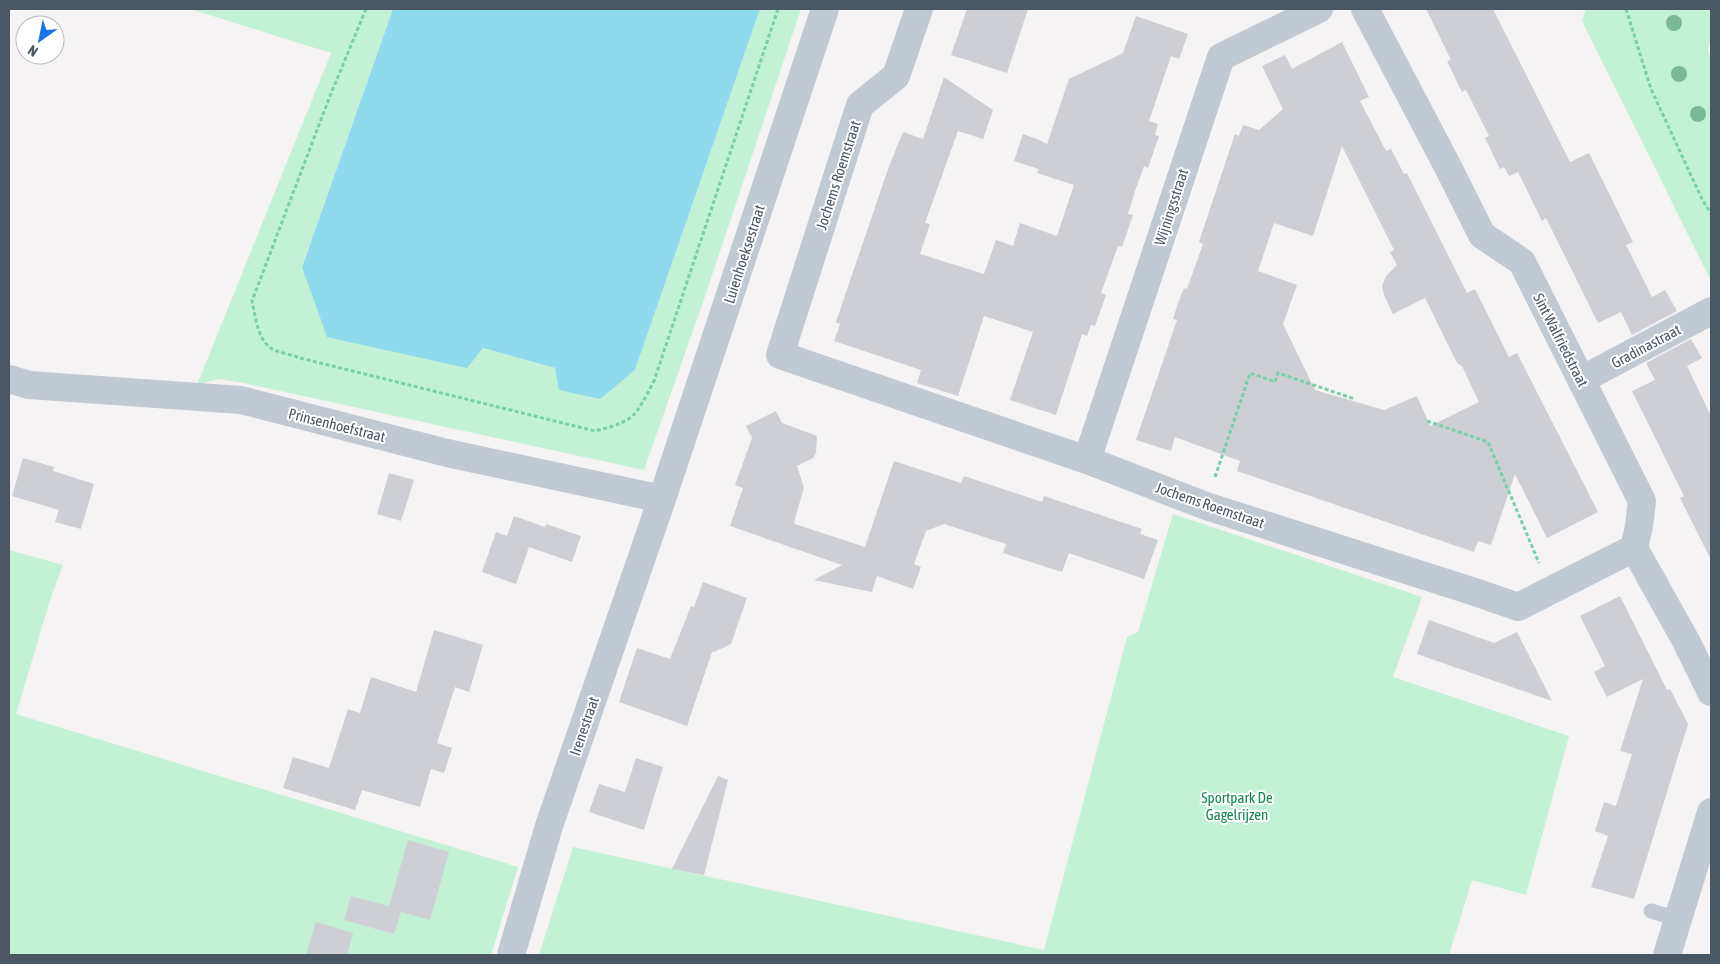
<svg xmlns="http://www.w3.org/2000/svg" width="1720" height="964" viewBox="0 0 1720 964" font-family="'Asap Condensed',sans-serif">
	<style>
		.green { fill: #c3f1d5 }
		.water { fill: #90daee }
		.building { fill: #cdcfd5; fill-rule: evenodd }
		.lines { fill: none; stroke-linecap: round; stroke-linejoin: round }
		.path { stroke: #7ad0a6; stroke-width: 3; stroke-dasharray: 4 2.5; stroke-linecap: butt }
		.lane { stroke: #c1cad2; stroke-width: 15 }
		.street { stroke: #c1cad2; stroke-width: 28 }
		.tree { fill: #7bb799 }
		.labels { text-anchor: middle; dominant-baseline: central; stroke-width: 4; stroke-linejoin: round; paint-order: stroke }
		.street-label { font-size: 15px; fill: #4a5661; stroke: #fff }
		.park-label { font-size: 15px; fill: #17864f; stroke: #fff }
	</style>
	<rect width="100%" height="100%" fill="#f5f3f3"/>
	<path class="green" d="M190,9h203l-91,257 165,102 15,-20 73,20 80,2 125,-361h41l-100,299 -57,162 -405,-88 -21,-3 -21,6 134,-332z
		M1586,9h125v27l-3,15 3,8v222l-129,-260z
		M1173,514l249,83 -29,80 176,59 -43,159 -54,-15 -23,75h-910l34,-108 471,103 83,-313 11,-5z
		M9,550l54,15 -12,32 -35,117 502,153 -27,88h-482z"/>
	<path class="water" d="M393,9h367l-125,361 -35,29 -41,-9 -4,-22 -72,-20 -16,20 -140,-31 -25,-70z"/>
	<path class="building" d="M967,9h61l-21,64 -56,-18z
		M1426,9h67l77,153 19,-9 44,89 -7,3 26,52 13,-7 12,21 -45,24 -11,-23 -23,11 -52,-105 -4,3 -24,-49 -9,4 -5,-9 -4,2 -15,-31 4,-2 -23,-46 -4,2 -15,-31 4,-1z
		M1136,16l52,18 -9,25 -8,-3 -22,65 9,3 -3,11 4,1 -11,32 -4,-2 -9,25 -7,23 5,1 -11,32 -4,-1 -17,47 5,2 -11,31 -4,-1 -4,11 -5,-2 -26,81 -46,-15 23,-68 -49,-16 -26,80 -41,-13 4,-13 -87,-29 6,-17 -4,-2 52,-153 15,-37 20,7 21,-62 49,33 -10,29 -25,-8 -33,92 5,1 -10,30 64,20 12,-34 17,6 7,-23 37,13 17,-51 -37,-12 2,-4 -25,-8 9,-27 16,6 8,4 22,-65 54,-26z
		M1342,42l27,55 -9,4 26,50 5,-2 13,25 3,-1 60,120 8,-4 34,68 8,-4 81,159 -51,26 -32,-64 -24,71 -13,-4 -4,11 -237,-81 3,-10 -65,-24 -4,14 -35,-11 41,-120 -4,-1 5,-16 6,-15 3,1 16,-45 -4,-2 36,-108 4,2 4,-11 16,5 24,-21 -21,-43 23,-11 7,14zM1342,146l52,104 -4,2 7,13 -11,11 -4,10 2,9 9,19 32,-16 32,65 5,3 17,36 -49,24 -13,-30 -33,14 -69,-20 -32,-66 14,-39 -39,-14 16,-48 39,13z
		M1691,339l11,19 -15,8 24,50v144l-31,-62 4,-2 -52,-105 23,-11 -9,-17z
		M776,411l6,12 35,13 -1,17 -3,5 -16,8 7,22 -10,34 1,2 70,23 29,-86 67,22 3,-7 78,26 2,-6 98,33 -2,5 18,6 -14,39 -75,-26 -7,19 -59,-19 3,-9 -62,-20 -18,7 -12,33 7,3 -8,22 -36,-13 -5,16 -58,-12 28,-15 -112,-39 13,-38 -8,-3 17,-47 -6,-12z
		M23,458l31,9 -1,4 41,13 -13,45 -26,-7 4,-12 -47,-14z
		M389,473l25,7 -13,41 -24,-7z
		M514,516l31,11 1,-3 35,12 -9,26 -43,-15 -13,37 -34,-12 14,-40 11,4z
		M703,582l44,16 -16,46 -17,8h-2l-25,74 -68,-24 18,-54 33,11 21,-53 3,1z
		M1620,596l47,94 3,-1 18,35 -54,175 -43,-12 17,-51 -13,-5 9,-29 12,4 16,-52 -12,-3 23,-72 -36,18 -13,-25 11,-6 -25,-50z
		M1429,620l65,23 23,-11 35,69 -135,-47z
		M434,630l49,15 -14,47 -14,-5 -18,56 15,5 -8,25 -13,-4 -11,38 -58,-17 -7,20 -72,-22 10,-31 36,11 19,-59 12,4 11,-36 45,15z
		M636,758l27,9 -19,63 -55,-18 10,-28 26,8z
		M718,776l10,4 -24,95 -32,-6z
		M408,840l41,12 -19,68 -29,-8 -7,22 -50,-14 7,-24 38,10z
		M316,922l37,11 -6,22h-41z"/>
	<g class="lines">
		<path class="path" d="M366,9l-36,87 -78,205c4,17 5,40 22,49 8,3 18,5 26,8l295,73c40,-10 40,-14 59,-50l124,-372
			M1626,9l25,80 50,108 10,17
			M1427,421l61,21 51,121
			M1215,477l35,-104 25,9 3,-9 77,26"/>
		<path class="lane" d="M1651,911l27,8"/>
		<path class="street" d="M919,9l-23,67 -36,29 -80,250 307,105 119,46 272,87 40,14 116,-59
			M1365,9l83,158 34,68 40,27 120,239 -3,25 -5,22 52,93 25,51
			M9,379l20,6 212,15 206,53 215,46
			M1581,380l130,-69
			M1087,460l134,-403 98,-48
			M511,955l38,-129 113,-327 163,-490
			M1667,955l44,-143"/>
	</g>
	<g class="tree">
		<circle cx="1674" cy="23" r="8"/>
		<circle cx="1679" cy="74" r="8"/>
		<circle cx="1698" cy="114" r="8"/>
	</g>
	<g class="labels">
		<g class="street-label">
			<text transform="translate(838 175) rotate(-72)">Jochems Roemstraat</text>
			<text transform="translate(1171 207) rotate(-72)">Wijningsstraat</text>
			<text transform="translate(744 254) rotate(-72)">Luienhoeksestraat</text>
			<text transform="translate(1561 340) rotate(63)">Sint Walfriedstraat</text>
			<text transform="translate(1646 346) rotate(-28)">Gradinastraat</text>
			<text transform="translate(337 425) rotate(14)">Prinsenhoefstraat</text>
			<text transform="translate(1210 505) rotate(19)">Jochems Roemstraat</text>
			<text transform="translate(584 726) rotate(-71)">Irenestraat</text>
		</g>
		<g class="park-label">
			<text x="1237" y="797">Sportpark De<tspan x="1237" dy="17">Gagelrijzen</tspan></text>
		</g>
	</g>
	<rect width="1720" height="964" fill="none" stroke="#4a5661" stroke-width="20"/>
	<g transform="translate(40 40) rotate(213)"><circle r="24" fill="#ffffff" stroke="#b7bbc0"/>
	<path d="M0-4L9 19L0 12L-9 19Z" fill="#1a73e8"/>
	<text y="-8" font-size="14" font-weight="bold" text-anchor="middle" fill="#4a5661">N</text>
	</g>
</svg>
